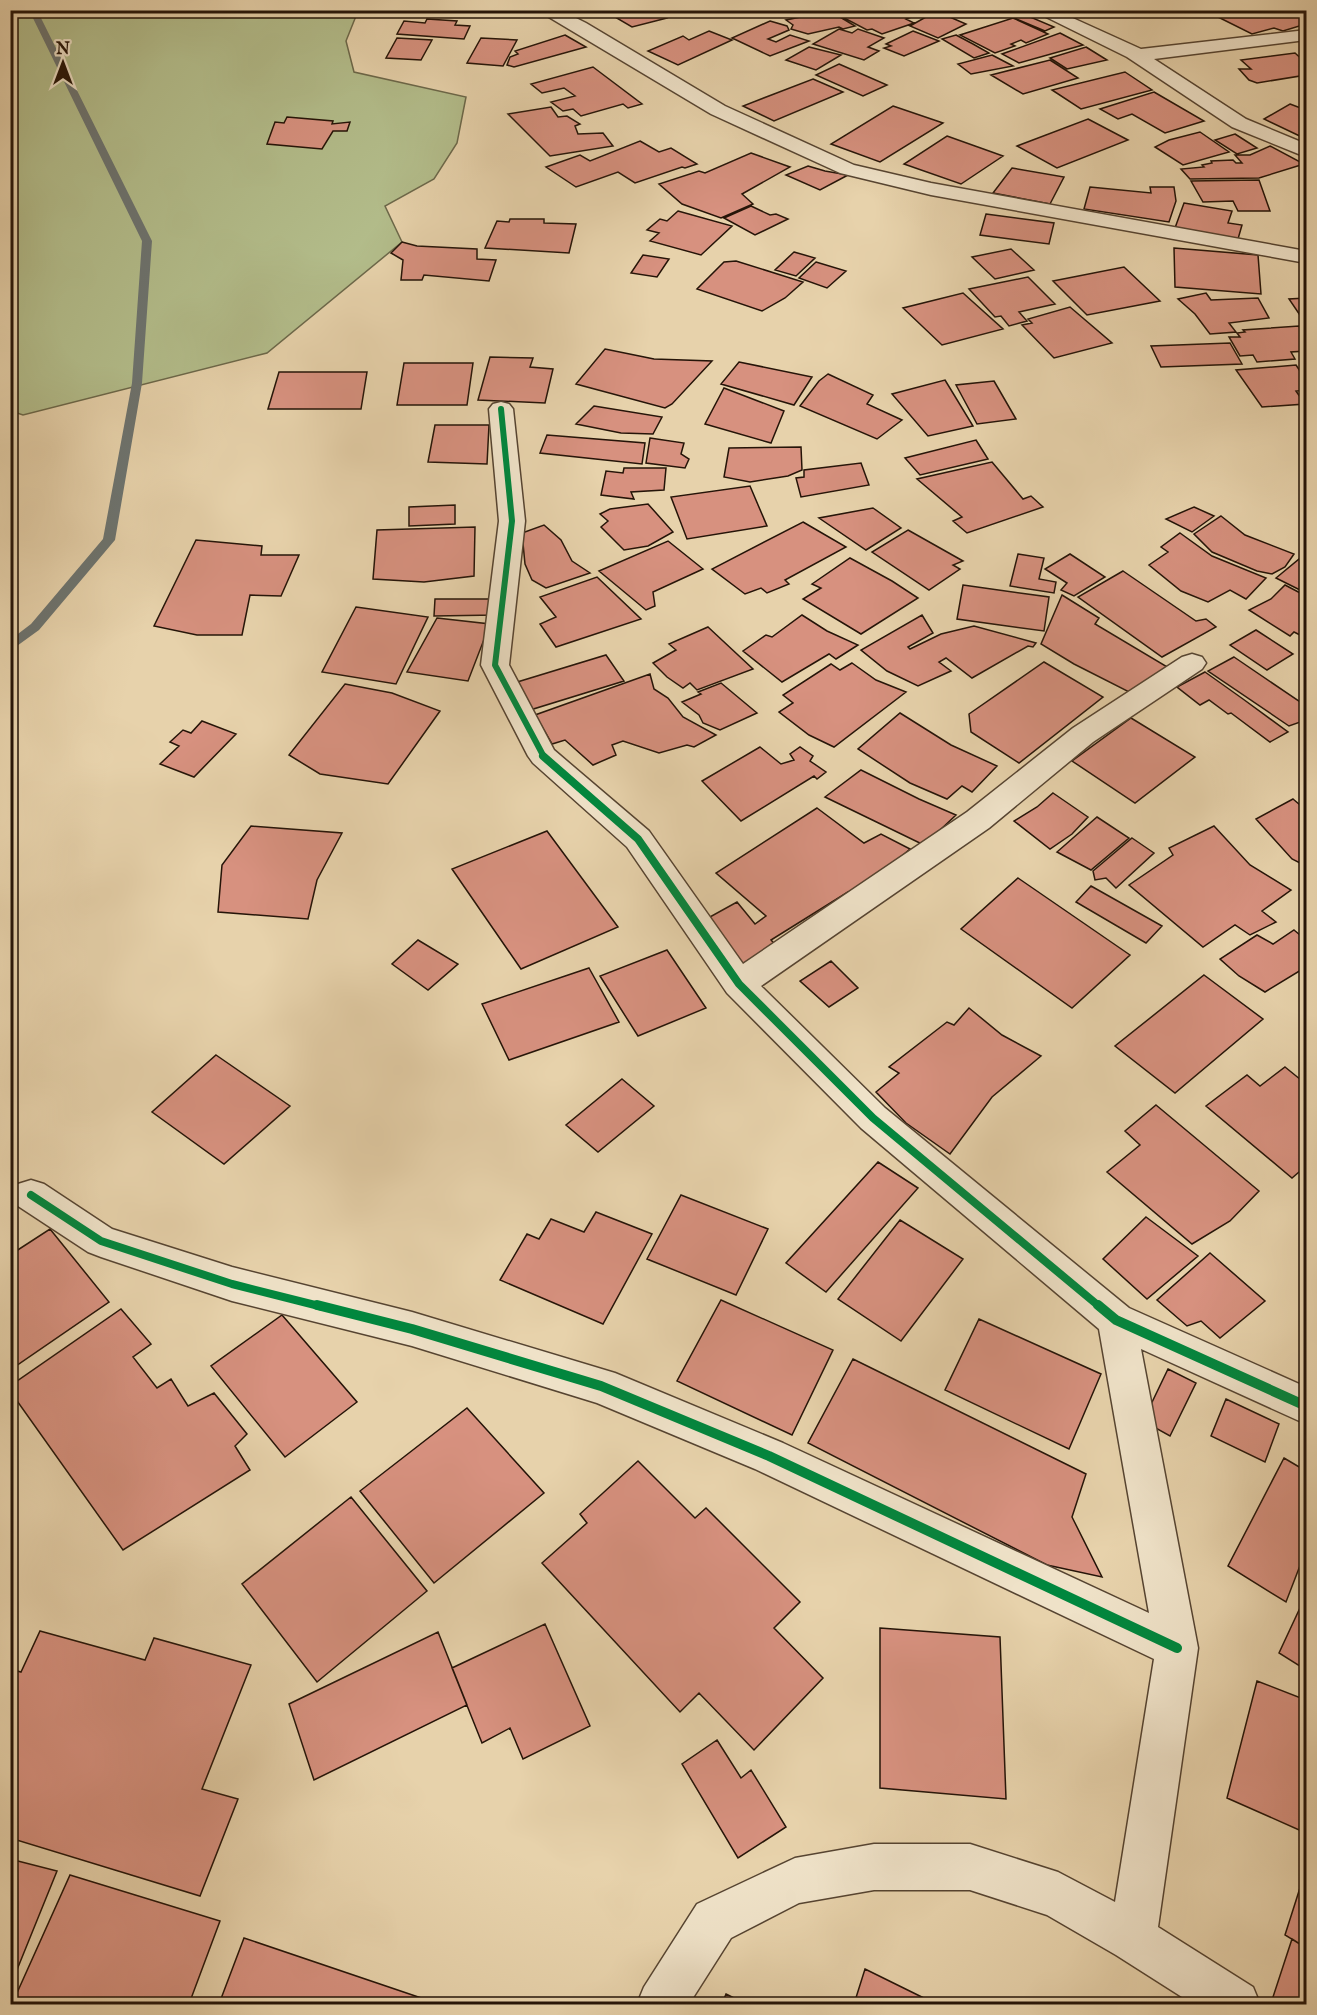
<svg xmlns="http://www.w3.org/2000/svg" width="1317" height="2015" viewBox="0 0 1317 2015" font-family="'IM FELL English',serif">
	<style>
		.green { fill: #b3bd8b; stroke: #6c684a; stroke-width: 1.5 }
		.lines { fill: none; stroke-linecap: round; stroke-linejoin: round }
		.stream { fill: #6d7470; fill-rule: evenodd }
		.building { fill: #d7917f; stroke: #251408; stroke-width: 1.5 }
		.minor-casing { stroke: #564431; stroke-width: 3 }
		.minor { fill: #efe2c8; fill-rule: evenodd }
		.cycleway-far2-casing { stroke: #efe2c8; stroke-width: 9 }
		.cycleway-far1-casing { stroke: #efe2c8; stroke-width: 11 }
		.cycleway-casing { stroke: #efe2c8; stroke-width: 14 }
		.cycleway-far2 { stroke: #00873e; stroke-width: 6 }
		.cycleway-far1 { stroke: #00873e; stroke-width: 8 }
		.cycleway { stroke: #00873e; stroke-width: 10 }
	</style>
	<rect width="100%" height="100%" fill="#e7d2ab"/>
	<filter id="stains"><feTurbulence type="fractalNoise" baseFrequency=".00333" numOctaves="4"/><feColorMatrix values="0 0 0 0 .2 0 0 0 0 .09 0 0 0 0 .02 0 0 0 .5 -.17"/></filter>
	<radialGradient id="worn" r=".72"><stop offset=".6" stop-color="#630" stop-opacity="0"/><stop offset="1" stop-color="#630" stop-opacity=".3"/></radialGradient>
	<path class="green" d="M10,11h348l-12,30 8,31 112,25 -9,46 -23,36 -49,27 17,36 -135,111 -244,62 -12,-4z"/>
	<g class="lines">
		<path class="stream" d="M29,10h8l115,231 -10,142 -27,157 -76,90 -29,21v-11l21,-16 72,-85 29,-156 10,-142z"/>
	</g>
	<path class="building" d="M603,10h77l-13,8 -35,9z
		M903,10l11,6 -8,3 8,4 -32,11 -10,-5 -5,1 -36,-19z
		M935,10l17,8 14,6 -28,14 -28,-12 16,-9 -4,-1z
		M1232,10h72l2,14 -23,7 -9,-3 -22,6 -36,-18z
		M830,11l25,15 -12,3 -4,-2 -31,7 -17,-5 2,-4 -7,-5z
		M1016,11l38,16 -9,4 -38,-16z
		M1013,18l35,16 -22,9 -5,-3 -10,4 4,2 -20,7 -35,-18z
		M427,19l30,2 -2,4 15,1 -6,13 -67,-5 7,-13 21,2z
		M770,21l17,5 2,4 -21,9 8,3 14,-7 19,6 -39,15 -38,-18z
		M839,29l13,4 6,-4 26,9 -16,9 11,4 -15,9 -51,-16z
		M709,31l23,9 -54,25 -30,-14 35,-15 6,4z
		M913,31l26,10 -35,15 -20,-8 7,-2 -5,-2z
		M1060,33l23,12 -64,18 -17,-9z
		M565,35l21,12 -72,20 -7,-2 3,-8 8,-3 -3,-3z
		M956,35l17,9 16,9 -15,5 -32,-19z
		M397,38l35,2 -11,20 -35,-2z
		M481,38l36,2 -14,26 -36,-3z
		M809,47l32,8 -25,15 -30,-10z
		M1086,47l21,13 -40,9 -17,-11z
		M1295,53l11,10v12l-49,8 -8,-3 -10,-11h12l-10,-9z
		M992,55l21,11 -42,8 -13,-10z
		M1050,60l28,18 -55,16 -32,-19z
		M839,64l48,21 -24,11 -47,-21z
		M593,67l49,37 -14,4 -5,-4 -42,12 -8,-7 -10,2 -12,-9 24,-6 -11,-8 -22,5 -11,-9z
		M1125,72l27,18 -71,19 -29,-19z
		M813,79l30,13 -69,29 -31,-15z
		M1154,92l50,29 -39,12 -33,-19 -14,5 -18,-10z
		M1290,104l16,6v29l-42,-20z
		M893,106l50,17 -63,39 -49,-18z
		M551,107l7,10 9,-1 13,8 -5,2 3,8 25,-1 10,13 -63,10 -42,-42z
		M287,117l46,4 -1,3 18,-2 -3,9h-14l-11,18 -55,-5 8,-22 9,1z
		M1088,119l40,21 -71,28 -40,-22z
		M1200,132l29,20 -46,13 -28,-18 14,-7z
		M1235,134l22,14 -20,6 -22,-14z
		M947,136l56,20 -42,28 -57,-20z
		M640,141l19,11 12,-4 26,16 -12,4 -3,-1 -47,16 -17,-11 -42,15 -30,-20 34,-12 10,6z
		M1270,146l34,18 -45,14 -69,1 -9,-10 23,-2 -2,-2 10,-2 -1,-2 22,-1 3,3h6l-7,-8h15z
		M751,153l39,14 -48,27 11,10 -32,14 -39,-14 -23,-20 40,-13 6,2z
		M808,166l17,5 23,4 -28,15 -34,-15z
		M1012,168l52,9 -14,27 -57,-11z
		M1259,180l11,31h-32l-5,-10 -30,1 -12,-21z
		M1090,187l61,6 -1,-6h24l2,14 -7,21 -85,-13z
		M1184,203l48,8 -4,12 14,2 -4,14 -63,-11z
		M751,206l19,9 6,-1 12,5 -33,16 -31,-17z
		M678,211l54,15 -31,29 -51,-14 9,-8 -12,-3 13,-11 7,2z
		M986,214l68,9 -5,21 -69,-9z
		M510,219h34v4l32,1 -7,29 -84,-5 12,-27 12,1z
		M402,242l15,4 60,3v10l19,1 -7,21 -65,-6 -2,5h-21l2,-20 -12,-7z
		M1174,248l84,7 3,39 -86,-7z
		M1011,249l23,21 -39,9 -23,-22z
		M794,252l21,6 -19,18 -21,-6z
		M643,255l26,4 -12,18 -26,-4z
		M736,261l67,21 -18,16 -23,13 -65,-22 27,-27z
		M816,262l30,9 -19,17 -28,-10z
		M1124,267l36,34 -73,14 -34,-34z
		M1028,277l27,27 -36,8 8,9 -18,5 -8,-10 -6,1 -26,-28z
		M963,293l40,36 -61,16 -39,-37z
		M1206,293l5,7 47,-2 11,20 -40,5 7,9 -26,2 -15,-20 -17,-15z
		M1306,298v26l-17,-25z
		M1070,307l42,36 -58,15 -32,-33 10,-2 -4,-4z
		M1299,326l7,12v13l-15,1 4,7 -38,3 -4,-7 -13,1 -11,-19h11l-3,-4 8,-1 -2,-2z
		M1230,343l12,21 -81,3 -10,-21z
		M605,349l49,10 58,2 -40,43 -7,4 -89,-24z
		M490,357l43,1 -3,9 23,2 -8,34 -67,-3z
		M739,362l73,15 -18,28 -73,-21z
		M404,363h69l-6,42h-70z
		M1296,365l10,15v10l-10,1 9,13 -43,3 -26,-37z
		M279,372h88l-6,37h-93z
		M828,374l45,21 -6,9 35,16 -25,19 -77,-33 19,-25z
		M945,380l28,46 -45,10 -36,-42z
		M994,381l22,38 -39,5 -21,-39z
		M724,388l60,23 -13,32 -66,-19z
		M594,406l68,11 -9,17 -32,-1 -45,-9z
		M435,425h54l-2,39 -59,-2z
		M547,435l98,8 -3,21 -102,-11z
		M650,438l34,5 -3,11 8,5 -4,9 -39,-5z
		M976,440l12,19 -68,16 -15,-17z
		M801,447l1,23 -14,6 -38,6 -26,-5 5,-29z
		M992,462l31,37 8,-3 12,11 -76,26 -14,-12 9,-4 -45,-38z
		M861,463l8,22 -68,12 -5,-19 8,-1v-7z
		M624,468h42l-2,22 -33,2 3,7 -33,-4 5,-24 17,2z
		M750,486l17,40 -80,13 -16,-42z
		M648,504l25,28 -25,14 -24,4 -23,-23 7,-6 -8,-7 10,-5z
		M455,505v19l-46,2v-19z
		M1194,507l20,9 -22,16 -26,-13z
		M873,508l28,20 -35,22 -47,-32z
		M1221,516l24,19 49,19 -9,13 -13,7 -15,-3 -45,-19 -18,-18z
		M803,522l43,25 -61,33 4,4 -22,9 -6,-5 -16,6 -33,-25z
		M544,525l17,15 11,21 18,12 -44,15 -14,-8 -7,-16 -3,-31z
		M475,527l-1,49 -50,6 -51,-3 4,-49z
		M908,530l55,31 -10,4 7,4 -31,21 -57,-38z
		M1180,533l32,23 54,22 -20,21 -16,-9 -22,12 -27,-11 -32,-26 19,-13 -7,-5z
		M196,540l66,6 -1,9h38l-18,41 -31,-1 -8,40h-45l-43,-9z
		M668,541l35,28 -50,23 2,14 -9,4 -47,-39z
		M1018,554l26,4 -5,21 17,3 -2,11 -44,-7z
		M1070,554l35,23 -31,19 -13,-6 6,-7 -22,-14z
		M1304,555l2,1v37l-30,-15z
		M850,558l42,23 26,17 -57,36 -58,-35 18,-11 -9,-4z
		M1123,571l73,50 10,-2 10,8 -54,30 -84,-60z
		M597,577l44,42 -85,28 -16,-23 16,-7 -16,-20z
		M963,585l86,12 -5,34 -87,-12z
		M1285,585l21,11v42l-12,-6 -4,4 -41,-26 22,-11z
		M1062,595l37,23 -4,6 74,44 -38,25 -57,-29 -33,-20z
		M435,599h63l-2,16 -62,1z
		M356,607l72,10 -32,67 -74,-12z
		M802,615l25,16 31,14 -22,14 -7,-5 -47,28 -39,-31 23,-16 6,2z
		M922,615l11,18 -25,14 2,2 31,-15 33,-8 62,17 -3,4 -5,-1 -56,32 -26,-20 -7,4 12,9 -33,15 -31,-15 -26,-21z
		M437,618l53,6 -22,57 -61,-9z
		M708,627l45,42 -56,21 -7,-7 -7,5 -16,-11 -14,-14 23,-13 -7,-6z
		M1256,630l37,24 -26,16 -37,-25z
		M606,655l18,26 -94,29 -16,-27z
		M1234,657l72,49v21l-6,-5 -11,4 -81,-55z
		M1044,662l59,35 -84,66 -48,-31 -2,-18z
		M852,663l24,17 30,12 -72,55 -25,-12 -30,-23 14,-9 -10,-8 48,-31 9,6z
		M1205,672l38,27 45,33 -18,10 -39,-29 -3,1 -19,-14 -9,5 -23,-18z
		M650,674l4,15 14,9 15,19 33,18 -22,12 -7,-2 -28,8 -36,-12 -11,4 4,10 -23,10 -28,-25 -13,4 -17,-29z
		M721,683l36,30 -37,17 -17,-7 -4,-8 -17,-13 19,-8 -3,-2z
		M345,684l47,9 48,18 -52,73 -68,-10 -31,-19z
		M900,713l51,32 46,21 -25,26 -10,-6 -15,13 -37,-16 -52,-34z
		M1131,718l64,39 -60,46 -63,-42z
		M202,721l34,13 -42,43 -34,-13 19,-18 -9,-4 13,-12 8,3z
		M760,747l21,17 13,-4 -4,-6 10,-7 13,9 -3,5 16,11 -9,7 -3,-3 -73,45 -39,-40z
		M861,770l58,29 37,16 -18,17 -10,15 -103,-50z
		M1053,793l35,24 -16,17 -22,15 -36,-28 23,-14z
		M1293,799l13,11v56l-14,-7 -36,-40z
		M817,808l47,35 17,-9 29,15 -55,48 -7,-5 -77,48 9,10 -35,18 -37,-50 29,-16 18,22 11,-8 -50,-43z
		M1097,817l32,21 -38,32 -34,-18z
		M251,826l91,7 -25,47 -9,39 -90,-7 4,-47z
		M1214,826l36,39 41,25 -29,21 14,11 -26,13 -15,-10 -32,22 -74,-62 44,-30 -4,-7z
		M547,831l71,96 -97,42 -69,-100z
		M1132,838l22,15 -38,35 -10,-10 -11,2 -2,-9z
		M1018,878l112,77 -58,53 -111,-79z
		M1091,886l71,40 -16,17 -70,-41z
		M1294,930l12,10v27l-41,25 -26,-16 -19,-17 37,-24 16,9z
		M418,940l40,24 -30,26 -36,-26z
		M667,950l39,58 -68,28 -38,-60z
		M831,961l27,27 -29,19 -29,-26z
		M589,968l30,54 -110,38 -27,-56z
		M1204,975l59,44 -88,74 -60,-47z
		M969,1008l33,27 39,21 -49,41 -42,57 -44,-31 -30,-31 23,-19 -10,-6 58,-45 7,3z
		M216,1055l74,51 -66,58 -72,-52z
		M1285,1067l21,17v82l-14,12 -86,-72 41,-31 13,11z
		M622,1079l32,27 -56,46 -32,-27z
		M1156,1105l103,86 -29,30 -38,23 -85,-72 33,-27 -15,-14z
		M878,1162l40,26 -92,104 -40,-29z
		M681,1195l87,34 -32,66 -89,-36z
		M596,1212l56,22 -49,90 -103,-44 27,-46 12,5 12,-20 33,13z
		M1146,1217l52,39 -51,43 -44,-40z
		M900,1220l63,39 -62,82 -63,-42z
		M50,1229l59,73 -99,68v-115z
		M1210,1253l55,48 -45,37 -19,-17 -14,5 -30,-26z
		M721,1300l112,50 -41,85 -115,-54z
		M121,1309l30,35 -18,13 24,31 14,-9 17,27 26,-13 33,41 -12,12 15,24 -127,80 -113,-159v-5z
		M282,1315l75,87 -72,55 -74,-91z
		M979,1319l122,55 -32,75 -124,-59z
		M853,1359l233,115 -14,43 30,60 -55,-12 -239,-122z
		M1168,1369l28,14 -26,53 -27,-15z
		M1226,1399l53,25 -14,38 -54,-26z
		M467,1408l77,85 -110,90 -74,-92z
		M1284,1458l22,13v79l-20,52 -58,-36z
		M638,1461l57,57 11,-10 94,94 -26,26 49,50 -69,72 -55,-57 -19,19 -138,-149 45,-40 -7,-9z
		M351,1497l76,94 -110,91 -75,-98z
		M1306,1595v75l-27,-17z
		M545,1624l45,102 -67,33 -13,-31 -28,15 -30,-75z
		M880,1628l120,9 6,162 -126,-11z
		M40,1631l105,29 9,-22 97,27 -49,124 36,10 -38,97 -190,-58v-169l11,3z
		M438,1632l29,73 -153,75 -25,-76z
		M1257,1681l49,19v133l-79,-35z
		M717,1740l24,38 10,-8 35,57 -48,31 -56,-94z
		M10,1859l47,12 -47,116z
		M1306,1869v79l-21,-13z
		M70,1875l150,46 -31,83h-177z
		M244,1938l195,66h-220z
		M1292,1939l14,9v56h-26l-8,-4z
		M865,1969l71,35h-82z
		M726,1994l20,10h-24z"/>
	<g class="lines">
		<defs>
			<path id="minor" d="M537,10h23l26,13 139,83 129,59 77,18 375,68v12l-375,-68 -91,-22 -129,-59z
				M1032,10h23l86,39 165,-19v10l-152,19 92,60 60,25v13l-74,-30 -105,-70z
				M501,402l8,2 4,5 12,112 -16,144 45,85 95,81 94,133 224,-152 106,-84 109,-71 10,-3 10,3 4,6 -4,6 -109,73 -104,86 -228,158 124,122 244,200 177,79v37l-165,-75 57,299 -40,279 95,60 7,17h-67l-77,-49 -69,-40 -77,-25h-96l-75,13 -68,35 -42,66h-52l7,-17 53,-83 98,-46 79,-14h96l88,28 57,30 39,-243 -399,-190 -158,-66 -185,-57 -180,-45 -131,-44 -13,-5 -70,-46 -5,-11 5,-11 13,-4 13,4 68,45 120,38 180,45 203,61 168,70 366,170 -50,-284 -238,-201 -134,-135 -100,-146 -94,-84 -5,-7 -47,-91 18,-144 -10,-112 4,-5z"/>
		</defs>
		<use href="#minor" class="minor-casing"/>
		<use href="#minor" class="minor"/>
		<defs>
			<path id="cycleway-far2" d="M501,409l11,112 -17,144 49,92"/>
			<path id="cycleway-far1" d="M543,756l95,83 101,145 134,134 227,189
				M31,1195l70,46 131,43 91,23"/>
			<path id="cycleway" d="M317,1305l95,24 189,57 168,70 408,192
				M1098,1305l18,15 190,86"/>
		</defs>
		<use href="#cycleway-far2" class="cycleway-far2-casing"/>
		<use href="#cycleway-far1" class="cycleway-far1-casing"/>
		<use href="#cycleway" class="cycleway-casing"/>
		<use href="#cycleway-far2" class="cycleway-far2"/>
		<use href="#cycleway-far1" class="cycleway-far1"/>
		<use href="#cycleway" class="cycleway"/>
	</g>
	<rect width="1317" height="2015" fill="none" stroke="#e7d2ab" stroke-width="36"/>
	<rect x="12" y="12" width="1293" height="1991" fill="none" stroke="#251408" stroke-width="3"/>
	<rect x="18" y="18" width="1281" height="1979" fill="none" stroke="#251408" stroke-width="1.5"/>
	<g transform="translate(63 63)" stroke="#efe2c8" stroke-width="4.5" paint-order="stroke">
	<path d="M0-4.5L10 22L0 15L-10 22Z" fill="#251408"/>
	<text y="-9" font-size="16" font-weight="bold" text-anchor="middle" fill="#251408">N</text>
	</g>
	<rect width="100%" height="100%" filter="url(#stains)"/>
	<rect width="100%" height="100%" fill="url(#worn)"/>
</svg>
